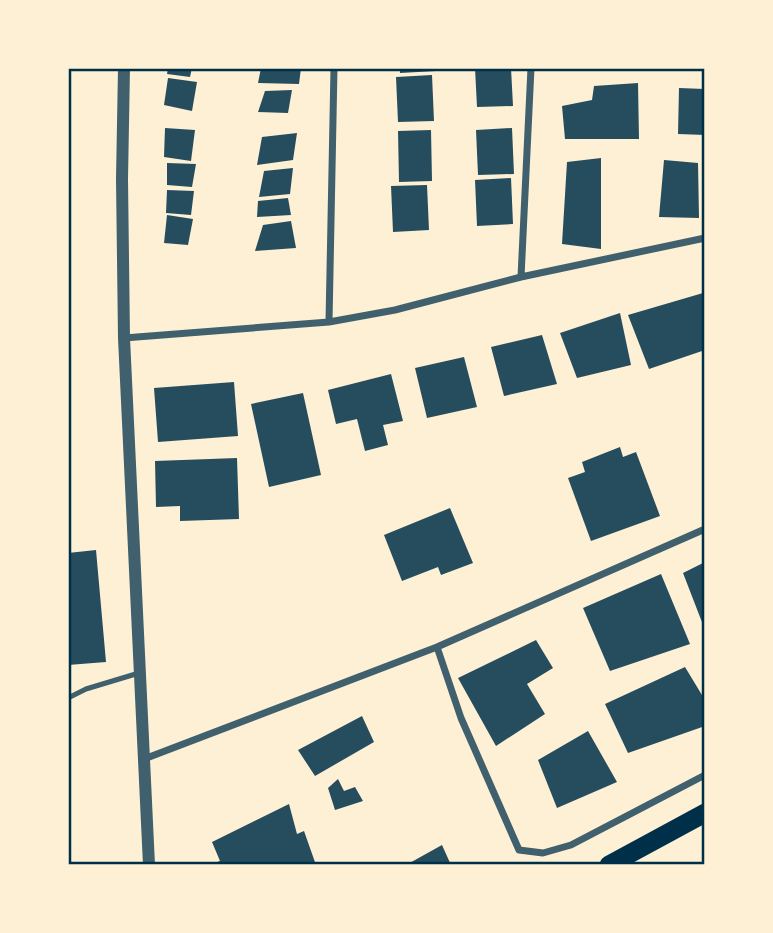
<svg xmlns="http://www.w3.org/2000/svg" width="773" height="933" viewBox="0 0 773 933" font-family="Signika,sans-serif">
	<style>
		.building { fill: #264d5e }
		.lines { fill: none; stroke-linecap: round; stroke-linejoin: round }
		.service { stroke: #3f606c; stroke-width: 5 }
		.minor { stroke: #3f606c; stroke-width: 7 }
		.tertiary { stroke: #3f606c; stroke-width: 12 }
		.trunk { stroke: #003049; stroke-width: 19 }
		.neatline { fill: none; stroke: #003049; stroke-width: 2.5 }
	</style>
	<rect width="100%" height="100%" fill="#fdf0d5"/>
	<path class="building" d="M168,68h24l-2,9 -23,-3z
		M261,68h40l-2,16 -41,-1z
		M400,68h36v3l-36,2z
		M475,68h36l2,38 -36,1z
		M432,75l2,46 -36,1 -2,-45z
		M168,78l29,4 -5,29 -28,-6z
		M638,83l1,56h-74l-3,-33 30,-6 2,-14z
		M679,88l26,1v46l-27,-1z
		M292,90l-4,23 -30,-1 7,-21z
		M165,128l30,2 -4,31 -27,-4z
		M512,128l2,46 -36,1 -2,-45z
		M431,130l1,51 -33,1 -1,-51z
		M297,133l-4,27 -36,5 5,-28z
		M601,158v91l-39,-5 5,-82z
		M664,160l34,3 1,55 -40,-1z
		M167,163l29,1 -4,23 -25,-2z
		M293,168l-3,26 -31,3 5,-26z
		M511,178l2,46 -36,2 -2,-46z
		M427,185l2,45 -36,2 -2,-46z
		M167,190l27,1 -3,24 -25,-2z
		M288,198l3,17 -34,2 1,-16z
		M167,215l26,4 -5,26 -24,-2z
		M291,221l5,27 -41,3 8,-26z
		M703,293l2,57 -56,19 -21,-54z
		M620,313l11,52 -54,13 -17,-45z
		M542,335l15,49 -53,12 -13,-49z
		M464,357l13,50 -50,11 -12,-50z
		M391,374l12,47 -20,4 5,20 -23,6 -8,-32 -21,5 -8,-34z
		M234,382l4,54 -80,6 -4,-54z
		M303,393l18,82 -52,12 -18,-83z
		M620,447l3,10 13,-5 24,64 -69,25 -23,-63 17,-6 -3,-10z
		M237,458l2,61 -59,2v-15l-24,1 -1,-46z
		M450,508l23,55 -32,12 -3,-8 -36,14 -18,-46z
		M96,550l10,112 -38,3v-112z
		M705,562v68l-22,-57z
		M661,574l29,70 -80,27 -27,-63z
		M536,640l17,28 -26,16 18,30 -49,32 -38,-68z
		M685,667l20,33v26l-77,27 -23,-49z
		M362,716l12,26 -59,34 -17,-26z
		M588,731l29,51 -60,26 -19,-48z
		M338,779l6,12 11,-4 8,14 -28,9 -7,-22z
		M289,804l8,30 7,-3 12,34h-107l11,-4 -8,-19z
		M442,845l9,20h-45z"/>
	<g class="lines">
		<path class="service" d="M68,698l18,-9 53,-16"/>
		<path class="minor" d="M521,277l10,-209
			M329,322l5,-254
			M124,338l205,-16 66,-12 126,-33 184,-39
			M437,647l24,71 58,132 24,3 28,-8 134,-70
			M144,759l293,-112 268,-118"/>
		<path class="tertiary" d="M124,68l-2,111 2,159 25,527"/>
		<path class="trunk" d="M609,865l96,-52"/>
	</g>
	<rect width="773" height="933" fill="none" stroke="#fdf0d5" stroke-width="140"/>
	<rect x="70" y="70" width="633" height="793" class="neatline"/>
</svg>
